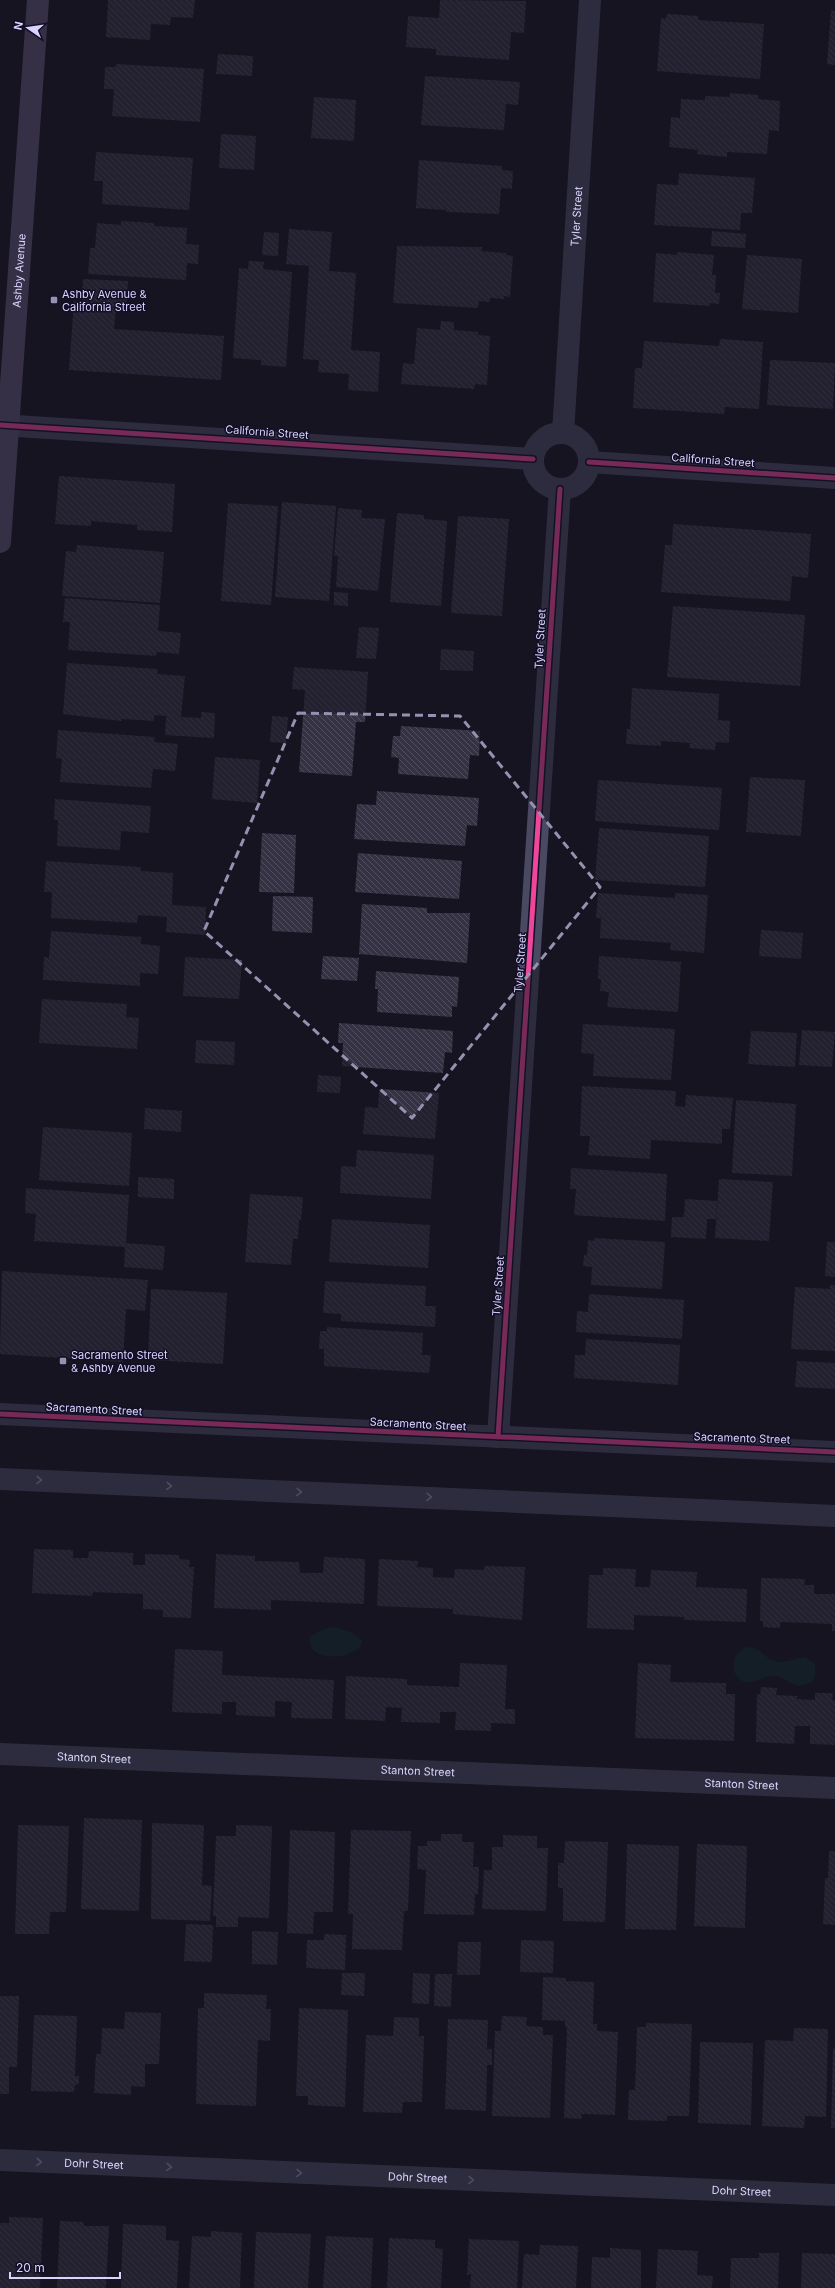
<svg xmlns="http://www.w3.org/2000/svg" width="835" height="2288" viewBox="0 0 835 2288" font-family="Inter,sans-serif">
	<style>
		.green { fill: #132c2d }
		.building { fill: url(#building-back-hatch) }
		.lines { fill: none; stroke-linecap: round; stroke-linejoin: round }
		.minor { stroke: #4a4962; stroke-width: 22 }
		.major { stroke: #5e5373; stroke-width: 22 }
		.cycleway-casing { stroke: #130f26; stroke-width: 8 }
		.cycleway { stroke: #ed469a; stroke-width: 5 }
		.oneway { stroke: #928eb0 }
		.marked { fill: none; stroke: #9591b1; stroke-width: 3; stroke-dasharray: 8 5; stroke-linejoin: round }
		.poi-dot { fill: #9591b1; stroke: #130f26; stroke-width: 1.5 }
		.labels { text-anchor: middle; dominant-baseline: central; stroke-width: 3; stroke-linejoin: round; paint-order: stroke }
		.street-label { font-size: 11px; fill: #d9d4ff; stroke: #130f26 }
		.poi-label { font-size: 11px; fill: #d9d4ff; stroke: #130f26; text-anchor: start }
	</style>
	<defs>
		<pattern id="building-back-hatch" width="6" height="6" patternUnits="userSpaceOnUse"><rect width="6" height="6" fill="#343243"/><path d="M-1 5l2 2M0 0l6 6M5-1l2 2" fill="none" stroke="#514f5f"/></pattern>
	</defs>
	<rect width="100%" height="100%" fill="#161421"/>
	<path class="green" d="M332,1627c9,2 25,5 30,14l-2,7c-7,3 -14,8 -21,8 -13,2 -33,-3 -29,-19l9,-6z
		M748,1647c15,1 15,11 27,14 10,3 20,-3 30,-4l10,7v12l-4,7 -12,3c-8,-2 -15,-8 -22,-10 -14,-3 -29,16 -40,0 -4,-5 -4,-9 -3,-15 1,-8 7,-11 14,-14z"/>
	<path class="building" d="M108,0h87l-2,18 -22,-1 -1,8 -19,-1 -1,16 -44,-3z
		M440,0l86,1 -2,32 -13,-1 -2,28 -73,-5v-6l-30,-2 2,-31 31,2z
		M831,10l4,1v54l-8,-1z
		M667,14l31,2v4l66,4 -4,55 -103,-8 4,-53 5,1z
		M218,54l35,2 -1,20 -36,-2z
		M116,64l88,5 -4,53 -88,-6 2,-27h-10l1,-22h11z
		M425,76l95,6 -2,23 -12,-1 -2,26 -83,-5z
		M730,93l28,2v4l22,2 -1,30 -10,-1 -2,24 -40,-2v5l-30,-3 1,-4 -29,-3 2,-30 9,1 1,-19 24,1v-4l25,1z
		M314,97l42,3 -2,41 -43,-3z
		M221,134l35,2 -2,34 -35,-2z
		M96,152l97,6 -4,52 -87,-6 1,-23h-9z
		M419,160l83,6v4l11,1 -1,18 -11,-1 -2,26 -53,-2v-2l-30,-2z
		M679,173l76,5 -3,35h-11l-1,17 -86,-5 3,-41 21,1z
		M121,221l33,2v3l33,2 -1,16 13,1 -1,19 -11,-1 -1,17 -98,-6 2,-26h5l2,-25 24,2z
		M289,229l43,3 -3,39 27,2 -5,77 29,2 -2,40 -30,-2 1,-16 -31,-2 1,-12 -16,-1 6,-93 -23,-2z
		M712,231l34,3 -1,14 -34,-2z
		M264,232l15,1 -1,23 -16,-1z
		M397,246l85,1v4l24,2v2l7,1 -3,41 -6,-1v3l-14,-1v4l-11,-1 -1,7 -85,-5z
		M677,252l37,3 -2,20h4l-1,18h5l-1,11 -9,-1v3l-57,-4 3,-49 21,2z
		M747,255l55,4 -4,54 -56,-4z
		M249,261l15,1 -1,7 29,3 -6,95 -25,-2v-5l-28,-2 6,-90 9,1z
		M83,279l45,2 -2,29 -10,-1 -2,20 110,7 -3,44 -152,-10 5,-69 8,1z
		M441,321l13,1v8l24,2v3l12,1 -3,49 -12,-1 -1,5 -73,-5 2,-21 11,1 3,-36 23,2z
		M720,339l43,3 -4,67 -34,-2 -1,7 -91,-6 2,-40h7l2,-27 75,5z
		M770,360l65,3 -2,46 -66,-4z
		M59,476l116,8 -3,48 -35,-2v-5l-46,-4v5l-36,-2z
		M282,502l54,4 -7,95 -54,-4z
		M228,503l50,3 -7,99 -50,-4z
		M338,508l24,2 -1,8 24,1 -7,72 -42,-4 2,-31h-4z
		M397,513l27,2v4l23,2 -6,85 -51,-4z
		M458,516l51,3 -7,97 -51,-3z
		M673,524l138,10 -3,44 -16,-2 -2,25 -129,-9 4,-47h7z
		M77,545l87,7 -4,51 -98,-7 4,-45 10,1z
		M334,592l14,1v13l-14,-1z
		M65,598l95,7 -2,26 23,2 -2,21 -22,-2 -1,4 -88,-6 2,-28h-7z
		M673,606l132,9 -5,71 -133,-9z
		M359,627l20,1 -3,31 -20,-1z
		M441,649l33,2 -1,20 -33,-1z
		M67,663l91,6 -1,5 28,2 -4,41 20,1v-6l14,1 -1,25 -49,-3 1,-19 -12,-1v6l-32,-2 -1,2 -58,-7z
		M294,667l74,5 -3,50h-9l-4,54 -53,-4 6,-82 -13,-1z
		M632,688l87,6 -1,26 12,1 -1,22 -13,-1 -1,8 -26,-2 1,-5 -29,-2v5l-35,-2 1,-15h3z
		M272,716l16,1 -2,26 -16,-1z
		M401,726l79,5 -1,25 -9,-1 -2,24 -70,-5 1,-16 -8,-1 2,-21h7z
		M58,730l97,7 -1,5 24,2 -3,27 -22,-2 -2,19 -91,-6 2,-23 -6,-1z
		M215,757l45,3 -3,43 -45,-4z
		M750,777l55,3 -4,56 -55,-4z
		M598,780l124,8 -3,42 -124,-9z
		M377,791l102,7 -2,28 -10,-1 -2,21 -111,-7 3,-35 19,1z
		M55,799l96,7 -2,27 -28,-2 -1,19 -63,-4 1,-26h-4z
		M599,828l110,8 -4,51 -110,-7z
		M262,833l34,2 -2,58 -35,-1z
		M358,853l104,8 -3,38 -104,-7z
		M46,861l95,6v4l32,2 -1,32 34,2 -1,28 -39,-3 1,-15 -29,-2 -1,8 -86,-5 1,-26h-8z
		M598,893l77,5v-5l33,2 -4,58 -34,-3 1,-7 -71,-5 1,-20h-5z
		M273,896l40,1 -1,36 -40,-2z
		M362,904l65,4v5h43l-3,50 -108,-9z
		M761,930l42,3 -2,26 -42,-3z
		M51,931l90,6v7l19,2 -2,28 -18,-1v13l-97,-6 1,-23 5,1z
		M323,956l36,2 -2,23 -36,-2z
		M599,956l82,6 -3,50 -71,-5 2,-15 -9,-1 1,-12h-3z
		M185,957l57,3 -3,39 -56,-3z
		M376,971l83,6 -2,30 -5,-1v11l-75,-5 1,-23h-3z
		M42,999l85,5 -1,13 13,1 -2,31 -98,-6z
		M339,1023l114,8 -1,22 -7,-1 -2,21 -101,-7 1,-23h-5z
		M583,1024l92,5 -4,51 -78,-4 1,-22 -13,-1z
		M802,1030l33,2 -3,35 -33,-2z
		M751,1031l46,2 -2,34 -47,-3z
		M196,1040l39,2 -1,23 -39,-2z
		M318,1075l23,2 -1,16 -23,-1z
		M582,1086l94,5 -1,15 10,1 1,-12 47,3 -3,31h-8v15l-71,-4 -1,19 -62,-4 2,-19h-10z
		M379,1089l60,4 -4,46 -72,-5 2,-27 13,1z
		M736,1100l60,4 -4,72 -60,-3z
		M145,1108l37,3 -1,21 -37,-3z
		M43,1127l89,6 -3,53 -90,-6z
		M357,1150l77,5 -3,44 -91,-6 1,-27 15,1z
		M571,1168l96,6 -2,47 -91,-6 2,-26h-6z
		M138,1177l36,2v20l-36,-2z
		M719,1179l54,3 -4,59 -54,-3z
		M26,1188l103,7 -3,48 39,3 -2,24 -39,-3 1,-20 -91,-6 2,-27 -11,-1z
		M250,1194l53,3 -2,23h-2l-1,19h-5l-2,26 -46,-3z
		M685,1199l32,2 -1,18h-9l-1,20 -35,-2 1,-20h12z
		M332,1219l98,6 -2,43 -99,-6z
		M594,1238l71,4 -3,47 -71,-4 1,-18 -9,-1 1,-11h3l1,-15 6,1z
		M827,1242h8v35l-10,-1z
		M2,1271l146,9 -3,31 -19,-2 -3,53 -123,-8z
		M325,1281l101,5 -1,20h11l-1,21 -94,-6v-7l-18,-1z
		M830,1285h5v66l-44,-2 4,-62 35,2z
		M151,1289l76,4 -4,71 -75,-4z
		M589,1294l95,6 -2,39 -106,-7 1,-21 11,1z
		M327,1327l96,6 -1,22h9l-2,18 -105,-7v-17h-5l1,-18h7z
		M586,1339l94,6 -2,40 -104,-7 1,-23h10z
		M797,1361l38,2v26l-40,-2z
		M34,1549l39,1v8h15l1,-7 44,2v12h12v-11l34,1v4l11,1 -1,7h5l-3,51 -28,-1v-7l-20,-1v-15l-50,-2 -1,4 -60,-3z
		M216,1554l39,2v5l44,1 1,11h23l1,-16 41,2 -1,45 -93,-4v10l-57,-2z
		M379,1559l39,2 -1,6 16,1v9l21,1 1,-9 29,1v-4l41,1 -3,53 -69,-6v-5l-76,-3z
		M603,1568l33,1 -1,18h15l1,-17 46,2 -1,15 51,2 -1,33 -62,-2v-3l-50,-2v15l-47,-2 2,-53h14z
		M761,1578l44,1 -1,6h10v9h21v37h-3v-7l-52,-2v6l-17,-1v-6h-3z
		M175,1649l48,2 -1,24 112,5 -2,39 -41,-1 1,-16 -17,-1v16l-39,-2v-13h-14v12l-50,-2z
		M460,1663l47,2 -2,44h10v15l-24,-1v8l-36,-1 1,-18h-16v11l-39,-1 1,-14 -16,-1 -1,14 -40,-2 1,-43 61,3v6l52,2z
		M638,1663l33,2 -1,17 56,1v11h9l-1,47 -99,-3z
		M761,1687l16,1 -1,7 21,1v3l18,1v-7h18l-1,7h3v45l-25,-1v-18h-15l-1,18 -38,-2 1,-48 3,1z
		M84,1818l58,2 -3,91 -58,-2z
		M152,1823l52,2 -2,60 10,1 -2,35 -59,-2z
		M18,1825l51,1 -3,86h-16l-1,22h-34z
		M236,1825l36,1 -3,92 -31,-1v10h-22v-11h-3l3,-80h20z
		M290,1830l45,2 -2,80h-19l-1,22 -26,-1z
		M351,1830l60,1 -3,80h-4l-2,39 -50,-1 1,-35h-5z
		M441,1834h21v8h12l-1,25h6l-1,27h-3l-1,21 -50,-1 2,-44 -9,-1 1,-23h9v-5h14z
		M503,1835l34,1v12h11l-2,63 -64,-2 2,-39h8v-23h11z
		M565,1841l43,1 -3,80 -42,-1v-33h-5v-25h6z
		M627,1844l52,2 -3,84 -51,-1z
		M697,1844l50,2 -2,82 -51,-2z
		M829,1851h6v74l-12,-1 2,-46h3z
		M186,1924l27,1 -1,37 -28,-1z
		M252,1931l26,1 -1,33 -25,-1z
		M324,1934l22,1 -1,35 -39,-2 1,-28h17z
		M521,1940l33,1 -1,32 -33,-1z
		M458,1942h23l-1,33h-23z
		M342,1973h23l-1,23 -23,-1z
		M413,1973l17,1 -1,30 -17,-1z
		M435,1974h17l-1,33 -17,-1z
		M543,1977l23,1v3l28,1 -1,42h4v7l21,1 -3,83 -34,-1 1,5 -18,-1 3,-91h-2v-6l-23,-1z
		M204,1993l63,2 -1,14h5l-1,32 -12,-1 -2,66 -60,-2 2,-96h6z
		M0,1996h19l-2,71h-8v27h-9z
		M299,2008l49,2 -3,97 -37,-2v-9h-12z
		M125,2012l36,1 -2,51h-14v23l-14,-1v9l-37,-2 2,-39h5l1,-26 22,1z
		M34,2015l43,1 -2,60h4v8l-4,1 -1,7 -43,-1z
		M502,2016l25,1 -1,9 17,1v8h10l-3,83 -58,-2 3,-85h6z
		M394,2017l25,1v18h5l-2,66h-19l-1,11 -39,-1 3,-77 27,1z
		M448,2019l40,1 -1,29h5v16h-5l-1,46 -41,-2z
		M646,2023l46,1 -3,92h-22v5l-39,-1 1,-30h6l2,-63h9z
		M794,2028l34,1 -2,88 -21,-1 -1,12 -42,-2 3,-86 28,1z
		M700,2042l53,1 -2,82 -53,-2z
		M833,2048l2,1v79h-4z
		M9,2217l34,1 -3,70h-40v-65h9z
		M60,2221l23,1 1,4h25l-3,62h-49z
		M123,2224l43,2v14l13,1 -2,47h-56z
		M211,2231l31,2 -2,55h-51l3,-52 19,1z
		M256,2232l55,2 -3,54h-54z
		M326,2236l47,2 -2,50h-48z
		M389,2238l46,2v8l8,1 -2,39h-54z
		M469,2239l50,2 -2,47h-47l1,-14 -4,1z
		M540,2245l38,1 -2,42h-54l2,-34 15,1z
		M610,2248l31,2v38h-50l1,-31 18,1z
		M658,2249l40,2 -1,24 16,1 -1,12h-56z
		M759,2253h20l-1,35h-48l1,-30h28z
		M802,2253l33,1v34h-34z"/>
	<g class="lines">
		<g class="minor">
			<path d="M0,425l533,34"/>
			<circle cx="561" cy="461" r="28"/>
			<path id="s1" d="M563,433l27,-433"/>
			<path d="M589,462l246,16"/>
			<path d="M0,1414l835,38"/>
			<path d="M498,1437l62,-948"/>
			<path d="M0,1479l835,37"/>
			<path id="s2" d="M0,1754l835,34"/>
			<path id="s3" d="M0,2160l835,35"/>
		</g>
		<path class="major" id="s4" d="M0,542l38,-542"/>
		<defs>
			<path id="cycleway" d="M0,425l533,34
				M589,462l246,16
				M0,1414l835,38
				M498,1437l62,-948"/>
		</defs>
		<use href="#cycleway" class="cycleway-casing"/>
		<use href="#cycleway" class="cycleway"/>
	</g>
	<defs><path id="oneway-chevron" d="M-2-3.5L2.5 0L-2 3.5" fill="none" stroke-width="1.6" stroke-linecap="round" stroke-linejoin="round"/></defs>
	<g class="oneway">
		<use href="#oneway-chevron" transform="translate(39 1480) rotate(3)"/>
		<use href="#oneway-chevron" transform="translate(169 1486) rotate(3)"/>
		<use href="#oneway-chevron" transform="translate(299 1492) rotate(3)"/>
		<use href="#oneway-chevron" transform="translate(429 1497) rotate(3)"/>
		<use href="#oneway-chevron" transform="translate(39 2162) rotate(2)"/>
		<use href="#oneway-chevron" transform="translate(169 2167) rotate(2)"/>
		<use href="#oneway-chevron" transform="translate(299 2173) rotate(2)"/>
		<use href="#oneway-chevron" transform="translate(471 2180) rotate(2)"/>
	</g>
	<path d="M0 0H835V2288H0ZM298,713l162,3 140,171 -188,231 -208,-187z" fill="#161421" fill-opacity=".55" fill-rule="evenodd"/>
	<path class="marked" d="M298,713l162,3 140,171 -188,231 -208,-187z"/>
	<g class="poi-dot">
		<rect x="50" y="296" width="8" height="8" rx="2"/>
		<rect x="59" y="1357" width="8" height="8" rx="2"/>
	</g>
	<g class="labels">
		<g class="street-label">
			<text stroke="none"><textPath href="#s1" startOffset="217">Tyler Street</textPath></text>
			<text stroke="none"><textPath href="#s4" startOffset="272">Ashby Avenue</textPath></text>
			<text transform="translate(267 432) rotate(4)">California Street</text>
			<text transform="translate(713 460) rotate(4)">California Street</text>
			<text transform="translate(540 639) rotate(-87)">Tyler Street</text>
			<text transform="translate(520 963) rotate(-86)">Tyler Street</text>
			<text transform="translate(498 1286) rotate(-86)">Tyler Street</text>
			<text transform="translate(94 1409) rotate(3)">Sacramento Street</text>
			<text transform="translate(418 1424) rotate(3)">Sacramento Street</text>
			<text transform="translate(742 1438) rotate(2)">Sacramento Street</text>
			<text stroke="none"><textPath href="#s2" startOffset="94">Stanton Street</textPath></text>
			<text stroke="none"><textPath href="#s2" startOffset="418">Stanton Street</textPath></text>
			<text stroke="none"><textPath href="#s2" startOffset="742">Stanton Street</textPath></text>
			<text stroke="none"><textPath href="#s3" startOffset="94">Dohr Street</textPath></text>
			<text stroke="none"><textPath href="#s3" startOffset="418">Dohr Street</textPath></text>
			<text stroke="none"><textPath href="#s3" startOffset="742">Dohr Street</textPath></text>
		</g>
		<g class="poi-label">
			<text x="62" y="294">Ashby Avenue &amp;<tspan x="62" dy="13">California Street</tspan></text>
			<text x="71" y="1355">Sacramento Street<tspan x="71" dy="13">&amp; Ashby Avenue</tspan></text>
		</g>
	</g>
	<g transform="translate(28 28) rotate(283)" stroke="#130f26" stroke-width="3" paint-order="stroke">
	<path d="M0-3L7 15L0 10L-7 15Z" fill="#d9d4ff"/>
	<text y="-6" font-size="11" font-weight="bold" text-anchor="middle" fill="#d9d4ff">N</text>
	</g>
	<path d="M10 2272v6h110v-6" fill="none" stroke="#d9d4ff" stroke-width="2"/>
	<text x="16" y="2272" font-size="12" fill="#d9d4ff" stroke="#130f26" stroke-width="3" paint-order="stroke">20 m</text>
</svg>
